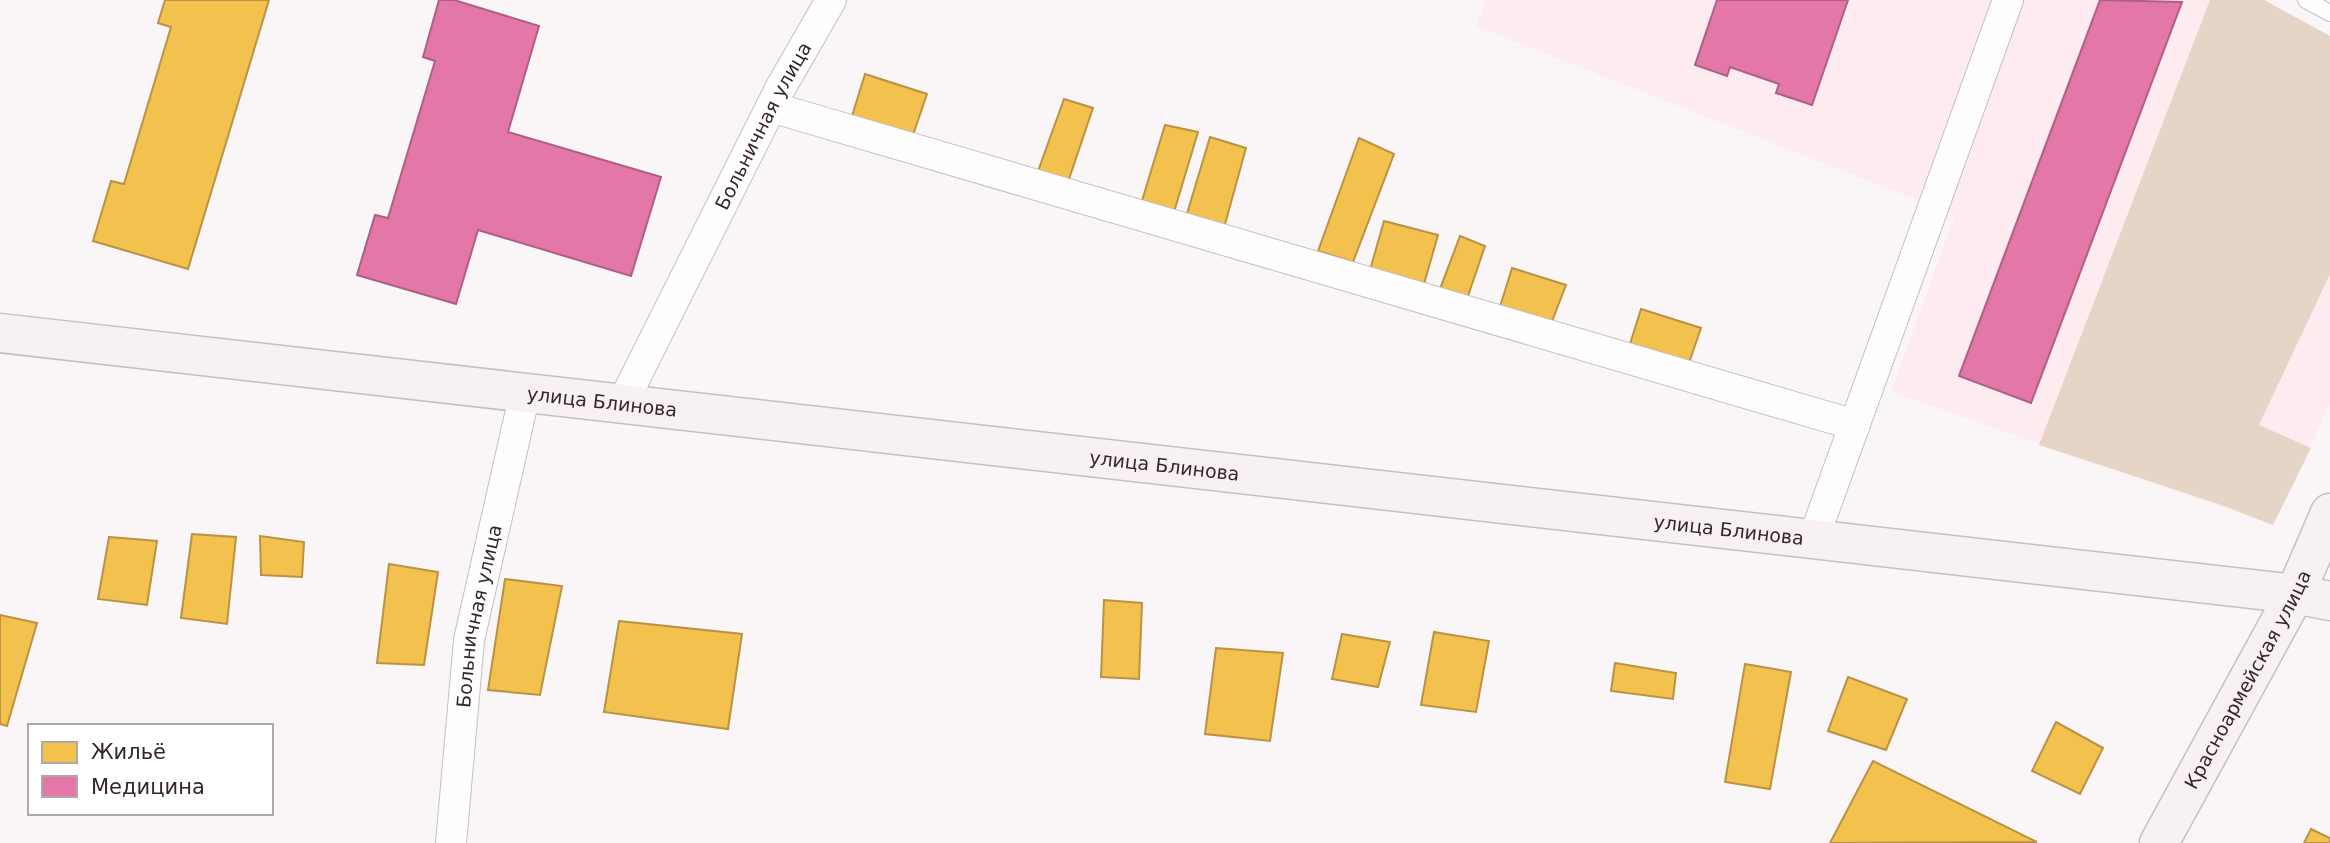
<svg xmlns="http://www.w3.org/2000/svg" width="2330" height="843" viewBox="0 0 2330 843" font-family="'DejaVu Sans',sans-serif">
	<style>
		.built { fill: #fdebf0 }
		.forest { fill: #e6d4c7 }
		.homes { fill: #f2c14e; stroke: #b99244; stroke-width: 2 }
		.health { fill: #e377a8; stroke: #af5f82; stroke-width: 2 }
		.lines { fill: none; stroke-linecap: round; stroke-linejoin: round }
		.lane-casing { stroke: #c7bec1; stroke-width: 18 }
		.street-casing { stroke: #c7bec1; stroke-width: 32 }
		.secondary-casing { stroke: #c7bec1; stroke-width: 41 }
		.lane { stroke: #fefefe; stroke-width: 16 }
		.street { stroke: #fefefe; stroke-width: 30 }
		.secondary { stroke: #f7f2f1; stroke-width: 38 }
		.labels { text-anchor: middle; dominant-baseline: central; stroke-width: 7; stroke-linejoin: round; paint-order: stroke }
		.street-label { font-size: 19px; fill: #35262b; stroke: #fff }
	</style>
	<rect width="100%" height="100%" fill="#faf6f7"/>
	<path class="built" d="M1486,0h778l66,36v368l-57,121 -382,-133 64,-177 -479,-189z"/>
	<path class="forest" d="M2210,0h54l66,36v238l-71,151 52,23 -38,77 -51,-20 -183,-60z"/>
	<path class="homes" d="M165,0h104l-81,269 -95,-28 18,-60 13,3 47,-157 -13,-4z
		M865,74l62,20 -14,41 -61,-19z
		M1064,99l29,9 -25,74 -31,-8z
		M1165,125l33,7 -24,80 -33,-8z
		M1210,137l36,11 -22,80 -38,-11z
		M1359,138l35,16 -41,108 -35,-11z
		M1384,221l54,14 -14,49 -54,-14z
		M1460,236l25,10 -18,53 -27,-10z
		M1512,268l54,17 -15,39 -52,-14z
		M1641,309l60,19 -12,35 -60,-16z
		M192,534l44,3 -9,87 -46,-6z
		M260,536l44,6 -2,35 -41,-2z
		M109,537l48,4 -10,64 -49,-6z
		M389,564l49,8 -14,93 -47,-2z
		M505,579l57,7 -22,109 -52,-5z
		M1104,600l38,3 -3,76 -38,-2z
		M0,615l37,8 -30,103 -7,-2z
		M619,621l123,13 -14,95 -124,-17z
		M1434,632l55,9 -13,71 -55,-7z
		M1342,634l48,8 -12,45 -46,-8z
		M1216,648l67,5 -13,88 -65,-7z
		M1615,663l61,10 -3,26 -62,-8z
		M1745,664l46,8 -21,117 -45,-7z
		M1848,677l59,22 -21,51 -58,-19z
		M2056,722l47,26 -23,46 -48,-23z
		M1873,761l164,81 -207,1z
		M2311,829l19,9v5h-26z"/>
	<path class="health" d="M439,0h15l85,26 -31,106 153,45 -30,99 -153,-46 -22,74 -99,-29 18,-60 13,3 47,-157 -12,-4z
		M1717,0h131l-36,105 -36,-12 3,-9 -49,-17 -3,9 -32,-11z
		M2100,0l82,2 -151,401 -72,-27z"/>
	<g class="lines">
		<defs>
			<path id="lane" d="M2306,0l24,13"/>
			<g id="street">
				<path d="M771,107l1084,318"/>
				<path id="s1" d="M622,404l159,-317 50,-87"/>
				<path d="M1813,540l195,-540"/>
				<path id="s2" d="M451,843l18,-203 56,-247"/>
			</g>
			<g id="secondary">
				<path id="s3" d="M0,333l2295,261 35,7"/>
				<path id="s4" d="M2159,843l136,-249 35,-81"/>
			</g>
		</defs>
		<use href="#lane" class="lane-casing"/>
		<use href="#street" class="street-casing"/>
		<use href="#secondary" class="secondary-casing"/>
		<use href="#lane" class="lane"/>
		<use href="#street" class="street"/>
		<use href="#secondary" class="secondary"/>
	</g>
	<g class="labels">
		<g class="street-label">
			<text stroke="none"><textPath href="#s1" startOffset="312">Больничная улица</textPath></text>
			<text stroke="none"><textPath href="#s3" startOffset="606">улица Блинова</textPath></text>
			<text stroke="none"><textPath href="#s3" startOffset="1172">улица Блинова</textPath></text>
			<text stroke="none"><textPath href="#s3" startOffset="1740">улица Блинова</textPath></text>
			<text stroke="none"><textPath href="#s2" startOffset="229">Больничная улица</textPath></text>
			<text stroke="none"><textPath href="#s4" startOffset="186">Красноармейская улица</textPath></text>
		</g>
	</g>
	<rect x="28" y="724" width="245" height="91" fill="#ffffff" stroke="#aea8aa" stroke-width="2"/>
	<rect x="42" y="742" width="35" height="21" fill="#f2c14e" stroke="#aea8aa" stroke-width="2"/>
	<text x="91" y="759" font-size="21" fill="#35262b">Жильё</text>
	<rect x="42" y="776" width="35" height="21" fill="#e377a8" stroke="#aea8aa" stroke-width="2"/>
	<text x="91" y="794" font-size="21" fill="#35262b">Медицина</text>
</svg>
